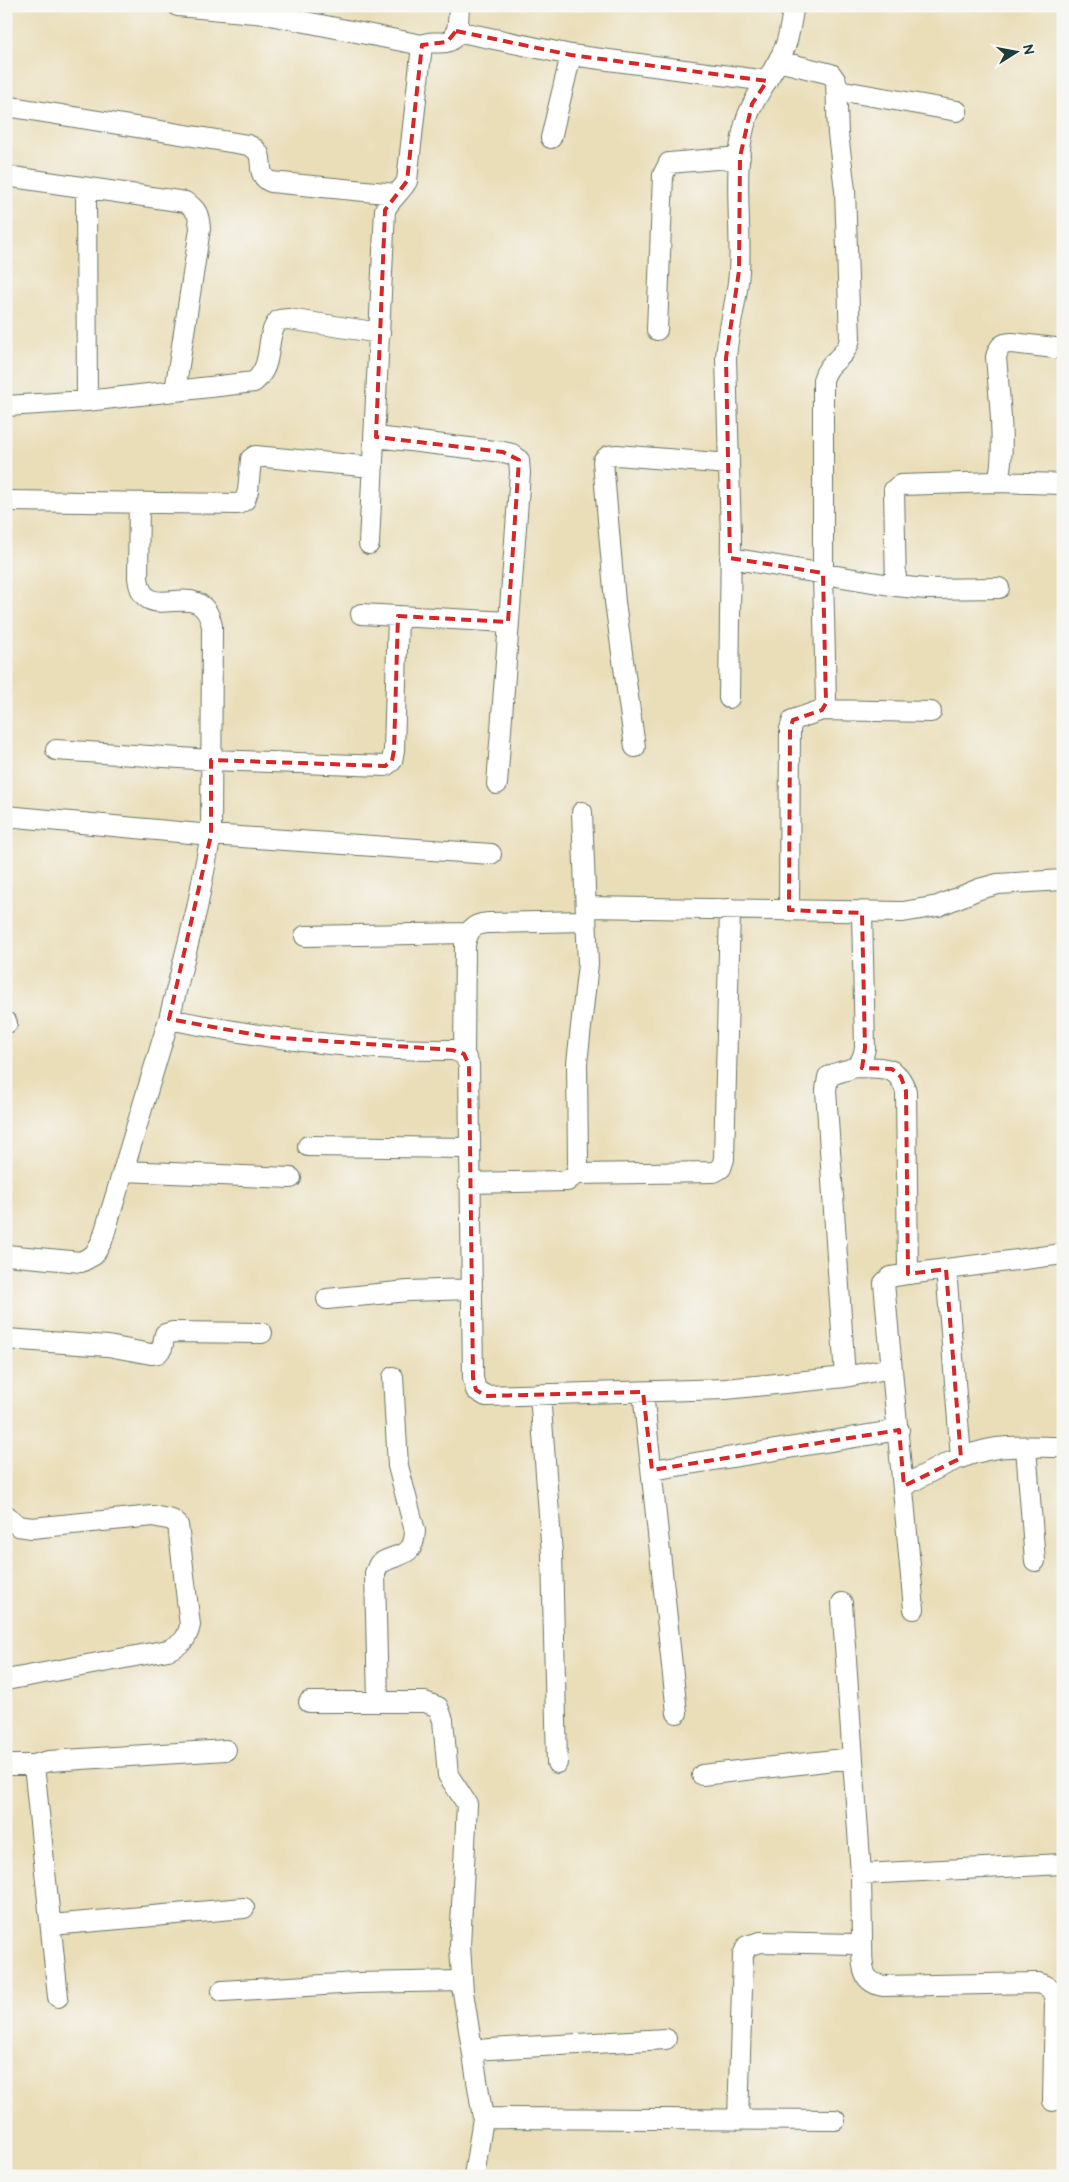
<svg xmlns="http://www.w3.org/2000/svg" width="1069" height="2182" viewBox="0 0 1069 2182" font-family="'Balsamiq Sans',sans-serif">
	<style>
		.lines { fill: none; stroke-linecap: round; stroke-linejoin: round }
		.minor-casing { stroke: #667563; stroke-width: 22 }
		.minor { stroke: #fff; stroke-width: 20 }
		.marked { fill: none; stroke: #d62828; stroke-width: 4; stroke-dasharray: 10 6; stroke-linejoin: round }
	</style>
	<rect width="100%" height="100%" fill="#f6f6f2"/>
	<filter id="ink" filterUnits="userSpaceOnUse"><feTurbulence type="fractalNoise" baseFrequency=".02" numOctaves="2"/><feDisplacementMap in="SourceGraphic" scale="10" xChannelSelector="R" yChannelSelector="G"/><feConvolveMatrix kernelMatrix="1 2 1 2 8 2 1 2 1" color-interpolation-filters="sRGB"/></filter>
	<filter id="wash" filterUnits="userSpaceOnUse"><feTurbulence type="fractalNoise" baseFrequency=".0096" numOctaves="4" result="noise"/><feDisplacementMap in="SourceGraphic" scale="20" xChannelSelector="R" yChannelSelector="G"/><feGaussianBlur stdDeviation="1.12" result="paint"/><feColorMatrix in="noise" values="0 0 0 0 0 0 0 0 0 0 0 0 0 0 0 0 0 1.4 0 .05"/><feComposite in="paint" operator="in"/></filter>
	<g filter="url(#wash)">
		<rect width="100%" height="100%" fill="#eadeb9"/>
	</g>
	<g filter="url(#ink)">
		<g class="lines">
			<defs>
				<path id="minor" d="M178,6l87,8 157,31
					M456,31l115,24 196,26
					M778,61l53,13 5,7 2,53 7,56 5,149c-5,21 -21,20 -27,41v193l3,130 -4,7 -29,10 -3,9 -1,181
					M838,90l119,21
					M6,106l242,39c23,9 3,28 23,37l125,12
					M551,138l20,-83
					M6,176l179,26c12,7 14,13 15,27l-25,162
					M86,188l1,213
					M657,330l6,-155 6,-12 71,-6
					M6,406l81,-5 167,-19c22,-19 9,-44 25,-62l9,-1 92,14
					M376,437l127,15 9,2 7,6 1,13 -23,311
					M996,482l67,2
					M6,501l232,3 7,-4 3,-9 3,-32 4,-3 118,11
					M369,544l16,-334c6,-12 16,-18 22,-29l15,-136c9,-5 15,-1 24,-3 14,-2 12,-25 13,-36
					M730,558l166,28 30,3 73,-1
					M896,586l-2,-96 6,-5 96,-3c12,-18 2,-99 0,-125 3,-10 5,-14 16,-14l51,6
					M361,614l147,8
					M729,698l2,-162 -5,-178c2,-29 11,-57 13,-86 3,-47 -7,-103 6,-148 8,-28 29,-50 40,-77 5,-13 6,-28 9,-41
					M822,710l109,2
					M635,747l-20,-145 -12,-141 5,-5 9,-1 112,9
					M56,750l155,10 174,6 7,-5 2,-11 4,-134
					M6,816l205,19 280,19
					M586,907l317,5 35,-6 41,-17 19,-5 65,-4
					M305,936l162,-3
					M169,1019c93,19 189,32 284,31l11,4 5,11 4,313 3,12 10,6 240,-7 119,-12 46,-9
					M6,1023h1
					M464,1054l1,-109c3,-15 8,-21 23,-22l98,-2
					M857,1067c26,2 39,-4 49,24l2,183
					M308,1146l161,2
					M123,1171l168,7
					M576,1174l138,-2 7,-4 3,-9 6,-250
					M468,1183l99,-2 9,-7 2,-10 -1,-101 11,-99 -6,-152
					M6,1255l75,7 13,-7 8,-14 67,-222 28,-111 14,-73 1,-209c-11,-55 -69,5 -74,-49l1,-74
					M946,1269l15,189
					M327,1299l81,-8 63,-2
					M6,1339l102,7 43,8 7,-1 4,-5 3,-14 7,-2 90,1
					M845,1377l-19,-287 2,-13c19,-11 32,-2 37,-29l-3,-135
					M643,1392l34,321
					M540,1394l12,160 5,209
					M1026,1448l9,113
					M652,1470l247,-40
					M904,1486c29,-16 59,-33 93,-38 21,-3 44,-1 66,-1
					M6,1515l12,11 14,2 121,-12 19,4 6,5 12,100c-3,15 -8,19 -22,25l-162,30
					M914,1609l-30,-326 6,-6 18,-3 155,-20
					M309,1702h116l13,5 5,13 5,55 19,29 -7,142 3,46 20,126 -9,58
					M378,1702l-3,-129 4,-9c19,-12 35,-5 36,-33l-17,-65 -5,-89
					M6,1765h28l15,-4 177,-11
					M34,1765l24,232
					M702,1775l150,-17
					M861,1874l202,-10
					M51,1925l193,-17
					M862,1939c1,23 -4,42 21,47l155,-3c12,3 15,7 17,19l-2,99
					M222,1991l135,-8 105,-2
					M473,2050l193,-11
					M483,2118l352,2
					M738,2120l5,-165 4,-9 13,-4 95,2 7,-5 -1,-65 -19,-271"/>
			</defs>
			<use href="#minor" class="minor-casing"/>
			<use href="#minor" class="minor"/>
		</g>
	</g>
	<path class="marked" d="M456,31l115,24 196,26 -15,23 -12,53 -1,114 -13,87 4,200 93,15 3,130 -4,7 -29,10 -3,9 -1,181 73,3 3,135 -3,20 30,1 9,8 5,14 2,183 38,-5 15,189 -57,28 -5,-56 -247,40 -9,-78 -157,4 -10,-6 -3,-12 -4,-313 -5,-11 -11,-4 -185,-13 -99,-18 42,-184v-75l174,6 7,-5 2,-11 4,-134 110,6 11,-162 -16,-8 -127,-15 9,-227 22,-29 15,-136 25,-3z"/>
	<rect width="1069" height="2182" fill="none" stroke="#f6f6f2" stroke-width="25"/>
	<g transform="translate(1016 52) rotate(79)" stroke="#f6f6f2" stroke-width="4" paint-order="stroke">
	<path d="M0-4L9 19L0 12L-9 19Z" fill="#1f3d34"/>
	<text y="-8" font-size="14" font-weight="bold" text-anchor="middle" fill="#1f3d34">N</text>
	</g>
</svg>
